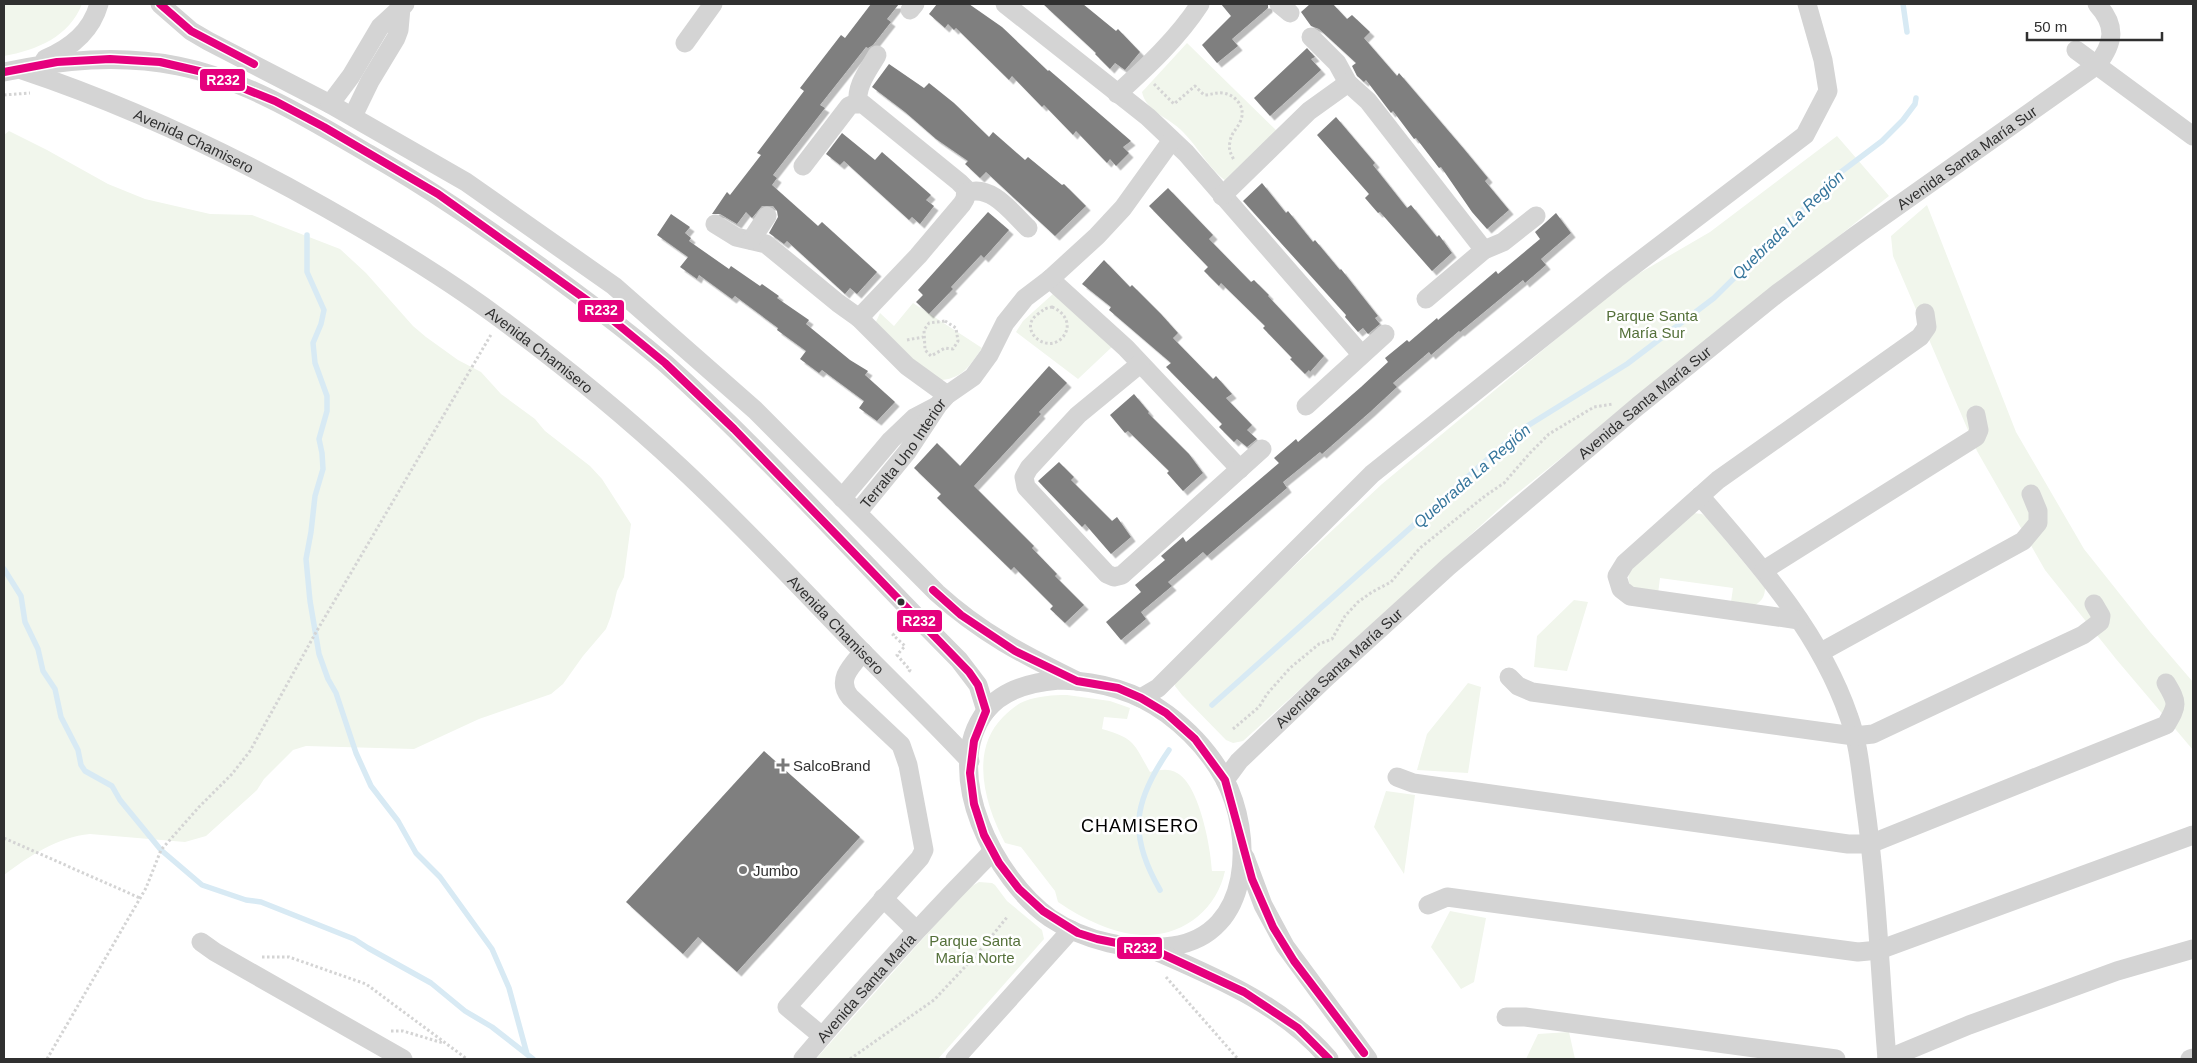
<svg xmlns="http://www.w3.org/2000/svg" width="2197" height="1063" viewBox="0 0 2197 1063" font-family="Arial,sans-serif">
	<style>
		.green { fill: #f1f6ec }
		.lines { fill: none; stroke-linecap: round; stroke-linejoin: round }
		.stream { stroke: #d8eaf4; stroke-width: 5.5 }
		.building { fill: #7f7f7f; filter: url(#shadow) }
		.path { stroke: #d4d4d4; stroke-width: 3; stroke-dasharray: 2.5 2.5; stroke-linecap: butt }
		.minor { stroke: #d4d4d4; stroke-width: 19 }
		.bus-1-casing { stroke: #fff; stroke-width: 11 }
		.bus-1 { stroke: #e5007d; stroke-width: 8 }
		.bus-dot { fill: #303030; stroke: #fff; stroke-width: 2 }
		.poi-dot { fill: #787878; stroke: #fff; stroke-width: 2 }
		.labels { text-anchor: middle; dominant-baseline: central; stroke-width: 5; stroke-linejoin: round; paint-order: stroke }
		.street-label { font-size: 15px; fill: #303030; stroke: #fff }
		.park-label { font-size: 15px; fill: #547039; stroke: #fff }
		.poi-label { font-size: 15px; fill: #303030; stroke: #fff; text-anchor: start }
		.water-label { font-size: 16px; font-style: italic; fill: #35759b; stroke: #fff }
		.quarter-label { font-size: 18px; letter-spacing: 1px; fill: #000; stroke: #fff }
		.line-badge { stroke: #fff; stroke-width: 2 }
		.badge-label { font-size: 14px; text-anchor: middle; font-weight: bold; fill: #fff }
	</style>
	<defs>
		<filter id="shadow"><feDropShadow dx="4.5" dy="4.5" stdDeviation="0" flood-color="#0004"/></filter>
	</defs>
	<rect width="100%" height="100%" fill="#fff"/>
	<path class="green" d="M4,4h78c-13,33 -45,46 -78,52z
		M1187,43l92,90 -52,49c-19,-14 -28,-34 -44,-50 -14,-15 -37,-20 -41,-40z
		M9,131l38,19 61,34 37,15 65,15 42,1 88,34 26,24 47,53 13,11 32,23 23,12 20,22 34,25 10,12 45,35 12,13 29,45 -7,53 -7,14 -6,25 -5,13 -23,27 -20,28 -12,10 -72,25 -65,30 -108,-3 -13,4 -29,29 -7,11 -51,46 -21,6 -95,-8c-32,3 -61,22 -86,41v-740z
		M1837,136l52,60 -379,303 -267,242 -10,2 -7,-3 -44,-45 -7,-9 1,-10 206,-192 244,-203 84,-49z
		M1927,205l89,227 68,117 66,83 43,50v68l-77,-91 -71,-89 -68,-119 -84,-195 -2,-20z
		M1054,293l59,53 -35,33 -62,-47 7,-11z
		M913,303l69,45c-13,19 -21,33 -47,32l-60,-56 5,-11 14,13z
		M1693,513l9,1 6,5 57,69c0,8 -3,13 -10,17l-24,-3 2,-14 -73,-10 -2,16c-17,-3 -35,-2 -28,-25z
		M1574,600l14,2 -21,69 -33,-4 3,-31z
		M1468,683l13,4 -13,86 -51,-3 10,-36z
		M1067,695l43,6 20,7 -3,11 -23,-2 -2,12c33,9 32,15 48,43 9,-2 19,-4 27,1 22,11 34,75 35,98h13c-8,37 -39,63 -77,64 -31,1 -65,-16 -90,-33l-3,-11 -34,-44 -16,-4c-20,-38 -36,-92 -2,-126 7,-7 14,-13 22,-16 13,-5 28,-6 42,-6z
		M1386,791l29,4 -11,79 -30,-47z
		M979,882l13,1 3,2 12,16 35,29 2,9 -106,120h-122l151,-170z
		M1450,911l36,7 -12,64 -13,7 -30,-42z
		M1569,1032l6,27h-49l12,-25z"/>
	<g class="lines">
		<path class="stream" d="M1903,4l4,28
			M307,235v37l17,38 -3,14 -8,19 2,20 12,33v15l-8,28 3,14 1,16 -8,27 -4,36 -5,27 4,42 9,53 9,25 8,14 20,60 15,33 27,35 18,32 24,24 52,72 17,39 18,66
			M4,569l17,27 4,26 13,27 5,22 12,18 6,28 17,33 3,15 4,6 27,15 8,14 41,50 41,35 44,15 15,2 93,37 14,9 63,35 34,28 27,16 41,32
			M1212,705l307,-274 108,-67 87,-66 127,-126 41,-31 21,-21 12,-16 1,-6
			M1160,890c-32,-55 -27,-88 9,-140"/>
	</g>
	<path class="building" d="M871,4h28l-12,15 4,3 -18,23 -5,3 -2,-1 -46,58 5,3 -52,67 4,3 -5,7 46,41 4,-4 55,50 -20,22 -7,-6 -5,6 -58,-53 -3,3 -15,-11 9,-16 -1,-6 -4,-5h-11l-10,12 -6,-6 -9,12 -17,-10h-8l15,-22 3,3 31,-40 -4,-2 47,-62 -4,-3 41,-53 4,3z
		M937,4h32l33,23 46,44 1,-1 82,71 -8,6 6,6 -13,13 -6,-7 -3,4 -31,-32 -3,4 -29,-30 -2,2 -30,-31 -3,4 -53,-52 -2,2 -6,-6 -3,4 -16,-14z
		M1043,4h40l33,27 2,-2 22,23 -15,18 -10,-7 -5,6 -15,-15 1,-1z
		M1221,4h47v4l-36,31 6,7 -21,17 -15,-18 29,-29z
		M1310,4h23l14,15 5,-4 18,17 -6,6 33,38 2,-3 65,76 24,29 -3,3 24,29 -22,19 -15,-17 -31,-45 -2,1 -23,-30 -2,1 -21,-28 -2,2 -25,-33 -2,2 -7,-6 -5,-10 4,-3 -37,-34 -8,-3 -10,-14z
		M1307,48l8,9 -4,2 10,11 -51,46 -16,-18z
		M889,64l35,24 5,-5 25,20 35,34 4,-5 32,28 3,-3 34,28 2,-1 22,22 -31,30 -69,-64 -6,6 -15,-14 3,-3 -32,-22 -31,-27 -33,-25z
		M1336,117l39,46 -2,2 34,43 4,-3 26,32 2,-2 13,18 -20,18 -52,-59 -2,1 -13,-15 4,-4 -52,-59z
		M842,133l33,27 7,-8 49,43 -5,5 8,6 -14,18 -8,-7 -3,3 -65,-59 -4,4 -14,-11z
		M1262,183l24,30 2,-2 25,31 2,-2 25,30 1,-1 37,47 -3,2 5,6 -12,10 -5,-6 -5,4 -13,-15 1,-2 -103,-114z
		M1168,188l45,47 -4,4 42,43 3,-2 15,15 -1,1 56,60 -14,16 -1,-2 -4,4 -15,-15 2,-1 -29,-30 2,-2 -44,-43 -2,3 -15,-15 4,-4 -59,-61z
		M988,212l21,18 -25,28 -3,-3 -30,32 2,2 -24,25 -13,-12 7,-7 -5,-5z
		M1556,213l15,20 -30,26 5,6 -21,18 -2,-3 -63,52 -1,-1 -28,24 -2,-3 -36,31 4,4 -27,25 -48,42 -2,-2 -37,30 4,6 -80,68 -4,-4 -35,30 4,4 -31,26 5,7 -25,21 -15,-18 35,-30 -6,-7 30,-25 -4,-4 22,-19 3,5 93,-79 -5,-5 22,-19 2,3 63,-55 27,-25 -3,-4 22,-18 2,2 28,-24 1,2 58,-49 2,3 42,-35 -5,-7z
		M671,214l19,13 -5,6 6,5 -2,3 40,28 2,-3 29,20 2,-2 17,12 -2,2 32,22 -3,4 44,36 18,11 -3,4 30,27 -18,19 -18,-13 5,-7 -42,-31 -3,3 -19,-14 6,-8 -29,-21 1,-2 -43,-32 -3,3 -33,-24 -2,4 -17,-12 8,-10 -31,-22z
		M1104,260l26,27 2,-2 29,29 17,19 -5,5 40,41 3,-3 16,18 -6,4 26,27 -5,5 10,9 -10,8 -10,-8 -3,3 -15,-15 3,-3 -56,-57 5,-4 -62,-53 2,-3 -29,-23z
		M1049,366l18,17 -28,29 2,2 -67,72 60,60 -2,2 25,26 -2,2 29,29 -19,18 -15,-14 3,-3 -39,-39 -3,3 -74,-72 4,-4 -27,-26 23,-25 23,23z
		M1134,394l15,18 -1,1 41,41 14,19 -20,18 -16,-18 2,-2 -41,-40 -3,2 -15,-18z
		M1059,462l15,15 -3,3 41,41 5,-4 14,20 -20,17 -26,-30 -3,3 -44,-46z
		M764,751l96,86 -123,135 -39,-35 -15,17 -57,-52z"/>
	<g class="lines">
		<path class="path" d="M1154,84l20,20 21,-18 9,9c7,0 12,-3 19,-2 13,2 24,15 17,29 -3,7 -9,11 -10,20 -2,7 1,12 4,18
			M4,95l26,-2
			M1052,307c13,5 21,19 10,31 -17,17 -45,-10 -24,-24 5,-4 7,-6 14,-7z
			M945,321l11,7 2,13 -5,8 -8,-1 -14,8 -6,-6 -1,-20 5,-7z
			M907,340l16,-3
			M902,627l-9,8 12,11 -8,9 13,15 -2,3
			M1233,729l26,-22 8,-13 23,-26 29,-24 13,-5 13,-23 13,-14 14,-10 19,-10 29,-34 65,-52 19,-13 26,-30 19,-19 45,-27 19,-3
			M4,838l136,60
			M262,957h27l77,27 101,75
			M1166,977l72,82
			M391,1031h12l40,12
			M47,1059l99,-171 15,-38 38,-43 33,-33 18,-23 65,-117 177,-301
			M850,1059l84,-59 44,-47 30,-37"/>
		<g class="minor">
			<path d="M160,4l31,27 17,10 122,63 136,78 148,104 141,124 182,183c44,40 87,62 140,88"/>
			<path d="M1005,4l143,113 38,36 175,201"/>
			<path d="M1279,4l11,9"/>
			<path d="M910,10l5,-6"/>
			<path d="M1311,37l26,26 11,20 20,18 116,149"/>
			<path d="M685,43l28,-39"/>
			<path d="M2076,50l117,86"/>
			<path d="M45,59c26,-11 46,-27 54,-55"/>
			<path id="s1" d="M22,70c105,35 207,83 304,138 60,34 120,70 176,112 62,46 122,95 179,148 59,55 115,115 172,174 39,40 79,78 117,119"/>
			<path d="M4,72c58,-12 115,-18 174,-6 67,13 133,54 191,88 60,34 116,73 172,113 42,31 85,62 125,97 103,93 195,198 293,296l19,25 8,26"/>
			<path d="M1117,94c30,-27 61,-56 83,-90"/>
			<path d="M858,103c-2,-18 10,-32 19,-48"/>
			<path d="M330,104l21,-28 29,-49 25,-23"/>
			<path d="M353,116l17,-35 26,-43 3,-8 2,-22"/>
			<path d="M803,166l46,-60 5,-2h9l96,78 7,7 -1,10 -3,5 -44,52 -59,62"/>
			<path d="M966,193c25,-10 46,20 62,35"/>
			<path d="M1222,196l87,-85 39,-28"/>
			<path d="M715,224l21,13 30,7 72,59 21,15 48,48 40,29"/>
			<path d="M751,240l16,-24"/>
			<path d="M1050,279l76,69 114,121"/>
			<path d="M1426,299l58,-49 19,-8 33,-26"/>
			<path d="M1140,364l-62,51 -49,53 -5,9 2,10 81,87 7,3 8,-2 140,-126"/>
			<path d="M1306,406l79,-72"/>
			<path d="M1700,496c58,67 120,136 149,221 10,27 12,58 16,86 12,85 15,171 22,256"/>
			<path d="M842,498l49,-58 23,-22 23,-12"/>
			<path id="s2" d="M858,512l49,-60 31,-47 9,-10 26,-18 16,-22 16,-32 20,-25 25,-19 47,-43 26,-28 49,-68"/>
			<path d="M1764,570l212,-133 3,-7 -3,-15"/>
			<path d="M1799,620l-169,-24 -9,-7 -4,-13 8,-13 93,-83 202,-143 7,-10 -2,-14"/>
			<path d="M1821,652l202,-111 15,-18v-12l-7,-17"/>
			<path d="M1509,677l9,9 14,6 322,44 19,-2 210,-99 17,-13 1,-6 -7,-12"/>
			<path d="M1059,680c39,1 76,10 108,34 23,17 43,39 57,64 30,57 29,156 -51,168 -41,6 -89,-5 -123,-28 -54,-38 -111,-146 -64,-207 17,-22 47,-29 73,-31z"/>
			<path d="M1141,698l17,-10 214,-214 244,-195 189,-144 23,-44 -5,-31 -16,-56"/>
			<path d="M1397,777l16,6 435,61h22l296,-119c12,-20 12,-22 0,-42"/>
			<path id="s3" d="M1225,780l14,-19 89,-85 121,-110 189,-160 140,-113 77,-57 242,-171c17,-22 20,-39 0,-61"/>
			<path d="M1245,857l18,48 22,41 83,113"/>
			<path d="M883,898l33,32"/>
			<path d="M1428,905l19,-8 411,55 21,-2 314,-115"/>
			<path d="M201,942l14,10 188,107"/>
			<path d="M1151,949c64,28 131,55 178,110"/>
			<path d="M1506,1017h19l311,42"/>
			<path d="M822,1036l-35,-29 133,-149 4,-8 -16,-85 -7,-20 -51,-48c-14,-17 1,-31 13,-45"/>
			<path id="s4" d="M803,1059c60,-71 123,-140 189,-207"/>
			<path d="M955,1059l116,-129"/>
			<path d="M1887,1059l82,-34 148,-54 76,-22"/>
			<path d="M2190,1059l3,-1"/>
		</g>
		<defs>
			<path id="bus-1" d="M160,4l31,27 63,33
				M4,72l53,-10 53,-3 50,3 43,10 72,29 49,26 114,67 160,114 67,55 69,66 235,243 9,13 8,26 -12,30 -4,32 4,31 10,31 15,28 20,26 24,22 35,22 19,6 59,12 88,41 54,36 31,31
				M933,590l28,25 54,36 62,30 41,7 23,10 25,15 29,26 30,41 27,99 21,48 21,34 70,92"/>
		</defs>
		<use href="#bus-1" class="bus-1-casing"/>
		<use href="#bus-1" class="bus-1"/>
	</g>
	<circle class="bus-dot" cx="901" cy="602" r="4.5"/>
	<g class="poi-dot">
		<path d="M780.5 757.5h5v5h5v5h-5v5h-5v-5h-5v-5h5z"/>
		<circle cx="743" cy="870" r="5"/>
	</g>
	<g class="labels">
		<g class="street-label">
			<text stroke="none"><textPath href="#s1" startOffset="186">Avenida Chamisero</textPath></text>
			<text stroke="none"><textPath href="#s3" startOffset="970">Avenida Santa María Sur</textPath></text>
			<text stroke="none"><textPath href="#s1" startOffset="591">Avenida Chamisero</textPath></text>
			<text stroke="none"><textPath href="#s3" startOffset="565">Avenida Santa María Sur</textPath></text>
			<text stroke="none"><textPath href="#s2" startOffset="74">Terralta Uno Interior</textPath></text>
			<text stroke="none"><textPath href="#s1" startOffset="996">Avenida Chamisero</textPath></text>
			<text stroke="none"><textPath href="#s3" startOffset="160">Avenida Santa María Sur</textPath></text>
			<text stroke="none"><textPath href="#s4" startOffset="95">Avenida Santa María</textPath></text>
		</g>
		<g class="park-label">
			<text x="1652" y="315">Parque Santa<tspan x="1652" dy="17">María Sur</tspan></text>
			<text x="975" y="940">Parque Santa<tspan x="975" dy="17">María Norte</tspan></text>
		</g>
		<g class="poi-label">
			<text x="793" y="765">SalcoBrand</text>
			<text x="753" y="870">Jumbo</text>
		</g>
		<g class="water-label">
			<text transform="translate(1788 225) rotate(-44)">Quebrada La Región</text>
			<text transform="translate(1472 476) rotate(-41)">Quebrada La Región</text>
		</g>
		<g class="quarter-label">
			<text x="1140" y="826">CHAMISERO</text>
		</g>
	</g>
	<g class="line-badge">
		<rect x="199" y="68" width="47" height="24" rx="5" fill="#e5007d"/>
		<rect x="577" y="299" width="48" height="24" rx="5" fill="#e5007d"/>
		<rect x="896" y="609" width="47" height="24" rx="5" fill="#e5007d"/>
		<rect x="1116" y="936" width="47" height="24" rx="5" fill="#e5007d"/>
	</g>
	<g class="badge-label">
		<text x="223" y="85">R232</text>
		<text x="601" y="315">R232</text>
		<text x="919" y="626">R232</text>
		<text x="1140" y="953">R232</text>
	</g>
	<rect width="2197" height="1063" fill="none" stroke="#303030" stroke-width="10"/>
	<path d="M2027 32v8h135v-8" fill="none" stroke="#303030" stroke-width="2.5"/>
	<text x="2034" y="32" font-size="15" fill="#303030" stroke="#ffffff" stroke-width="4" paint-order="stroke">50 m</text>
</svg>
